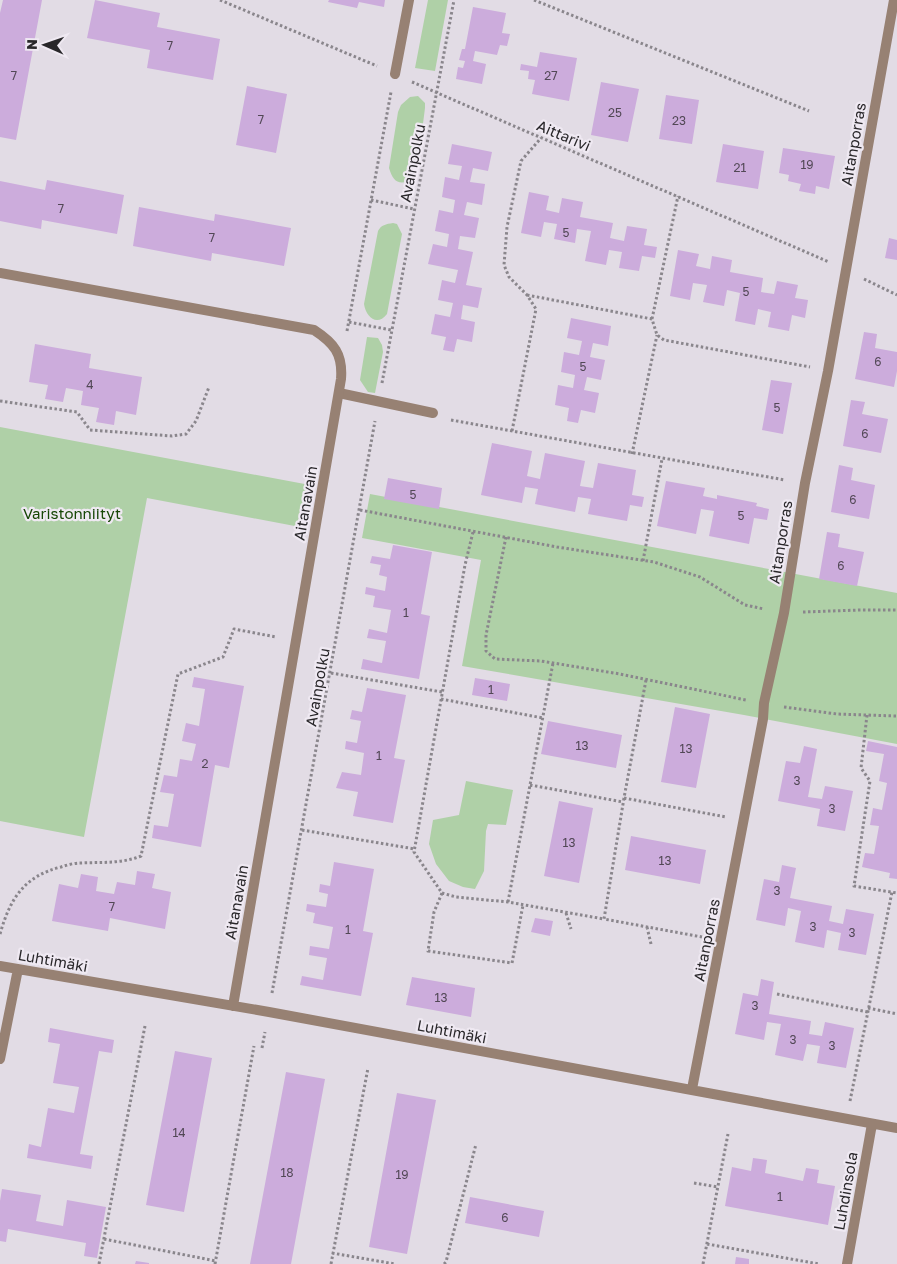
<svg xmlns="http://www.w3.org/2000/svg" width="897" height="1264" viewBox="0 0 897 1264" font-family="'Golos Text',sans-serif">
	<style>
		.green { fill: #afd0a7 }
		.building { fill: #ccacdc }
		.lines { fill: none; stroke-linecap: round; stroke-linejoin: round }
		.path { stroke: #8a868c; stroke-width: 3; stroke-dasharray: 2.5 2.5; stroke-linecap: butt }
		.service { stroke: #978173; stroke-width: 10 }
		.minor { stroke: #978173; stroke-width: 10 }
		.labels { text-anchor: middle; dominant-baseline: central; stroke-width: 4.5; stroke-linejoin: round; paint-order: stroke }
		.number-label { font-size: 12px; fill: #524856 }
		.street-label { font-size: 15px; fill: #29272a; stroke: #efe9f2 }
		.park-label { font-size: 15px; fill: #164605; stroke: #efe9f2 }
	</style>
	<rect width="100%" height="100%" fill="#e2dce5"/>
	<path class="green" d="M428,0h20l-13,71 -20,-3z
		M418,96l7,7v5l-8,62 -5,10c-14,6 -19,1 -23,-12l9,-56 3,-7 9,-8z
		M393,223l4,1 5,10 -15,80c-10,13 -21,3 -23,-10l14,-73c3,-6 8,-7 15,-8z
		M367,337l11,1 4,7 1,7 -8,41 -7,-1 -8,-12z
		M0,427l310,58 -10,42 -153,-29 -63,339 -84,-16z
		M370,494l527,99v151l-153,-29 -282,-49 19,-106 -119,-22z
		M466,781l47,9 -7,35 -18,-1 -2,7 -2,40 -9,18 -12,-2 -14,-6 -13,-17 -7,-20 4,-24 26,-5z"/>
	<path class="building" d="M3,0h39l-26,140 -16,-3v-124z
		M95,0l65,13 -3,14 63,12 -7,41 -66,-12 3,-18 -63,-12z
		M329,0h56l-1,7 -25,-5 -2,6 -29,-6z
		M473,7l33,6 -4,20 8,1 -3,12 -7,-1 -3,10 -22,-4 -2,10 13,3 -4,20 -26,-5 2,-12 5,1 2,-7 -6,-1 3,-11h3z
		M540,52l37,6 -8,43 -37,-7 3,-14 -7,-1 1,-8 -9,-1 1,-6 16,3z
		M601,82l38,7 -11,53 -37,-7z
		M247,86l40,8 -11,59 -40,-8z
		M666,95l33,5 -7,44 -33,-5z
		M452,144l40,8 -4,19 -15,-3 -3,14 15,2 -3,21 -15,-3 -3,13 15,3 -4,20 -15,-2 -2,13 15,3 -7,33 16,3 -4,20 -15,-3 -2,14 14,3 -3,20 -15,-3 -3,13 -11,-2 3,-13 -15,-3 4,-20 15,3 3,-14 -15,-3 4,-20 13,3 3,-13 -30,-6 5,-20 14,3 2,-13 -14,-3 4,-21 14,3 2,-13 -13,-3 3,-20 14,3 3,-14 -14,-2z
		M723,144l41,7 -6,38 -42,-7z
		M783,148l52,8 -6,33 -13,-3 -1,8 -16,-3 2,-7 -13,-3 1,-6 -10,-2z
		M47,180l77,15 -7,39 -75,-14 -1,9 -41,-8v-40l45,9z
		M529,192l20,4 -3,14 13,3 3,-15 21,4 -3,15 33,6 -3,15 14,3 3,-15 20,3 -3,16 13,2 -2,11 -13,-2 -3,15 -20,-3 3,-16 -13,-2 -3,15 -21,-4 6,-30 -14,-2 -2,14 -21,-4 3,-15 -13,-2 -3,15 -20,-4z
		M139,207l75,14 1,-7 76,14 -7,38 -72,-13 -1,8 -78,-15z
		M889,238l8,2v20l-12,-2z
		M678,250l21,4 -3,12 14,3 2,-13 20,4 -2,12 33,6 -2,14 13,2 3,-13 21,4 -3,13 13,2 -3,18 -13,-3 -3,16 -21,-4 3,-15 -13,-3 -3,16 -20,-4 5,-28 -13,-3 -3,16 -21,-4 4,-17 -14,-2 -3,17 -20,-4z
		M571,318l40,8 -3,20 -15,-3 -3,14 15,3 -4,20 -14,-3 -3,13 15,3 -4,20 -14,-3 -3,13 -11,-2 2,-13 -14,-3 3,-20 15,3 2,-13 -14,-3 3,-20 15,3 3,-14 -15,-3z
		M864,332l13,2 -2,14 22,4v19l-3,16 -39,-8z
		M35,344l56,10 -2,14 53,9 -6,38 -20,-4 -2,14 -18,-3 3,-14 -18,-3 2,-14 -17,-3 -3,14 -18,-3 3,-14 -19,-3z
		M771,380l21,3 -9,51 -21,-4z
		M851,400l14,2 -3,12 26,5 -7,34 -38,-7z
		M492,443l40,8 -5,25 13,3 5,-26 40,8 -5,25 13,2 5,-25 38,7 -4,25 12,2 -2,10 -12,-2 -3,16 -39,-7 3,-15 -13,-2 -3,15 -40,-8 3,-15 -13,-2 -3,16 -41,-8z
		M839,465l14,3 -2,12 24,5 -6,34 -38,-7z
		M388,478l54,10 -3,21 -55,-10z
		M666,481l39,7 -2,8 14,3v-4l40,8 -1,3 13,3 -2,11 -13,-2 -5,26 -40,-8 5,-25 -13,-2 -5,25 -39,-8z
		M827,532l13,2 -2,13 26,5 -7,34 -38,-7z
		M393,545l39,7 -11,62 9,2 -11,63 -58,-10 2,-10 19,4 4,-22 -19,-3 2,-9 18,4 4,-23 -18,-3 2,-11 -10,-2 1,-7 19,4 2,-14 -8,-2 2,-10 -11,-2 2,-7 18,3z
		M194,677l50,9 -15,82 -14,-3 -14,82 -49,-9 2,-13 14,2 6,-33 -14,-2 4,-17 13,2 3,-18 12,2 4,-17 -14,-3 4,-18 13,3 6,-37 -13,-2z
		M475,678l35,6 -3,17 -35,-6z
		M367,688l39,7 -12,63 11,2 -12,63 -40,-7 5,-24 -22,-4 6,-16 19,3 3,-22 -19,-4 1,-8 11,2 4,-22 -11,-2 2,-9 10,2z
		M675,707l35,7 -14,74 -35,-6z
		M548,721l74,14 -6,33 -75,-14z
		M868,741l29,6v132l-8,-1 1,-5 -28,-6 3,-14 9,1 5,-28 -9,-1 3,-17 9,2 5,-27 -8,-2 5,-27 -18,-3z
		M804,746l13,3 -9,48 14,2 3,-13 28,5 -8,40 -28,-5 3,-17 -42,-8 8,-40 14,2z
		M559,801l34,7 -14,75 -35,-7z
		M631,836l75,14 -6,34 -75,-14z
		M334,862l40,7 -11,62 10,2 -12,63 -61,-11 2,-9 21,4 4,-22 -18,-3 1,-9 19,3 4,-22 -20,-4 2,-10 -9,-2 1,-7 19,3 2,-13 -9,-2 1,-8 10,2z
		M782,865l14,3 -6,30 42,8 -3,15 14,3 3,-15 28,5 -8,41 -28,-5 3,-17 -14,-3 -3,18 -29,-6 6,-31 -13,-3 -3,18 -29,-6 8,-41 15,3z
		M137,871l18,3 -3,14 19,4 -6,37 -55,-11 -2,13 -56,-10 7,-37 19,4 3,-14 17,3 -2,14 18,3 3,-12 18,3z
		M535,918l18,3 -3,15 -19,-4z
		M412,977l63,11 -4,29 -65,-12z
		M761,979l13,3 -5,32 42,7 -2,13 13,2 3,-14 29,6 -8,40 -29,-5 3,-17 -13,-2 -4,17 -28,-6 6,-31 -14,-2 -3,18 -29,-6 8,-41 15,3z
		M50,1028l64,12 -2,13 -13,-2 -19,103 13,2 -2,13 -64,-11 2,-14 12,3 7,-39 26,5 5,-26 -26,-4 7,-39 -12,-2z
		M175,1051l37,7 -28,154 -38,-7z
		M286,1072l39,7 -34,185h-41z
		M397,1093l39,7 -29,154 -38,-7z
		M753,1158l14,2 -2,13 38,8 3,-13 13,2 -2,13 18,3 -7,39 -103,-19 7,-39 19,4z
		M2,1189l39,6 -5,26 27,5 4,-26 39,7 -9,51 -13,-2 2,-13 -78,-14 -2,13 -6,-1v-40z
		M470,1197l74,14 -5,26 -74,-14z
		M736,1257l13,2v5h-14z
		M136,1261l13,2v1h-14z"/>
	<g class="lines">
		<path class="path" d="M220,0l157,66
			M534,0l275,111
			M412,82l417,180
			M371,200l43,9
			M864,279l33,16
			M527,295l125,24 5,16 7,5 146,27
			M652,319l26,-123
			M349,322l42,8
			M347,331l44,-239
			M382,383l72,-383
			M0,401l77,11 13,18 82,6 14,-2 10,-13 13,-34
			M451,420l334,60
			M512,431l24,-122 -9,-14 -18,-18 -5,-12 3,-38 14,-66 20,-23
			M632,454l25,-119
			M360,510l197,37 97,15 46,15 45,28 19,4
			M473,532l-8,33 -51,287 28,41 14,4 52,5 96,17
			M506,537l-20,98v16l9,8 46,2 79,13 126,26
			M643,561l19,-102
			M803,612l57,-2h37
			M331,673l111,19
			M646,680l-22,118 102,19
			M441,699l102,19
			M784,707l53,7 60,2
			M867,715l-6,53 9,13 -16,105 43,7
			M530,785l93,17
			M624,798l-20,121 98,18
			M302,830l113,19
			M442,893l-8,19 -6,39 84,12 11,-58
			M508,902l45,-239
			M566,913l5,16
			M647,927l4,17
			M0,934c10,-35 24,-58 61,-67 6,-2 13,-4 19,-4 21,-1 41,1 61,-7l37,-182 45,-17 11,-28 42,8
			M272,993l103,-572
			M777,994l91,18
			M868,1008l29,6
			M262,1048l3,-16
			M850,1101l42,-209
			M694,1183l24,4
			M104,1239l112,22
			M707,1244l112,20
			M332,1253l63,11
			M99,1264l46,-238
			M215,1264l39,-218
			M331,1264l37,-196
			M444,1264l2,-2 30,-118
			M703,1264l25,-130"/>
		<path class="service" d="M339,393l94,20"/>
		<path class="minor" d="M395,74l14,-74
			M0,273l314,57c20,13 29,24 27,49l-108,627
			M0,966l269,46 628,116
			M0,1059l18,-90
			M692,1089l71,-370 1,-16 20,-90 21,-130 23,-112 66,-371
			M847,1264l25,-140"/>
	</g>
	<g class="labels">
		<g class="number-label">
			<text x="170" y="45">7</text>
			<text x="14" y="75">7</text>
			<text x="551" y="75">27</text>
			<text x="615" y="112">25</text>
			<text x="261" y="119">7</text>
			<text x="679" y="120">23</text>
			<text x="807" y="164">19</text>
			<text x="740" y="167">21</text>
			<text x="61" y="208">7</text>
			<text x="566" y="232">5</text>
			<text x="212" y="237">7</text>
			<text x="746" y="291">5</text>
			<text x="878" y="361">6</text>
			<text x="583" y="366">5</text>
			<text x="90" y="384">4</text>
			<text x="777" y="407">5</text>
			<text x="865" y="433">6</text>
			<text x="413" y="494">5</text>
			<text x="853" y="499">6</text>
			<text x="741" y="515">5</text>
			<text x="841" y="565">6</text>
			<text x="406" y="612">1</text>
			<text x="491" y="689">1</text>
			<text x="582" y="745">13</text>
			<text x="686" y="748">13</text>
			<text x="379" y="755">1</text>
			<text x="205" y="763">2</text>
			<text x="797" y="780">3</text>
			<text x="832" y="808">3</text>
			<text x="569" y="842">13</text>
			<text x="665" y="860">13</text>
			<text x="777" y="890">3</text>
			<text x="112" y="906">7</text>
			<text x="813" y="926">3</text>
			<text x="348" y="929">1</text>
			<text x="852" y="932">3</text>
			<text x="441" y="997">13</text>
			<text x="755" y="1005">3</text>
			<text x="793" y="1039">3</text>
			<text x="832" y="1045">3</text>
			<text x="179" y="1132">14</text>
			<text x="287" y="1172">18</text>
			<text x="402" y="1174">19</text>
			<text x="780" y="1196">1</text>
			<text x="505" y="1217">6</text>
		</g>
		<g class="street-label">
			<text transform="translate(564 135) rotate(23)">Aittarivi</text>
			<text transform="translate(853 144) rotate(-80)">Aitanporras</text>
			<text transform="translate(412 163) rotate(-79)">Avainpolku</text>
			<text transform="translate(305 503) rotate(-80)">Aitanavain</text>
			<text transform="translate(780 542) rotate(-81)">Aitanporras</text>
			<text transform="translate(317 687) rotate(-80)">Avainpolku</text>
			<text transform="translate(236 902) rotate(-80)">Aitanavain</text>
			<text transform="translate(706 940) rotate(-79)">Aitanporras</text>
			<text transform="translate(53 960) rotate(10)">Luhtimäki</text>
			<text transform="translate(452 1031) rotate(11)">Luhtimäki</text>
			<text transform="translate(845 1191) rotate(-80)">Luhdinsola</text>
		</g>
		<g class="park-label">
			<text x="72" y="513">Varistonniityt</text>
		</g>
	</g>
	<g transform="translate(45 45) rotate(272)" stroke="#efe9f2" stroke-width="4" paint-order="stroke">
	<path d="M0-4L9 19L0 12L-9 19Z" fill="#29272a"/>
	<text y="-8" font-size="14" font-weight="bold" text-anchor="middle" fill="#29272a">N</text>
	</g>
</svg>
